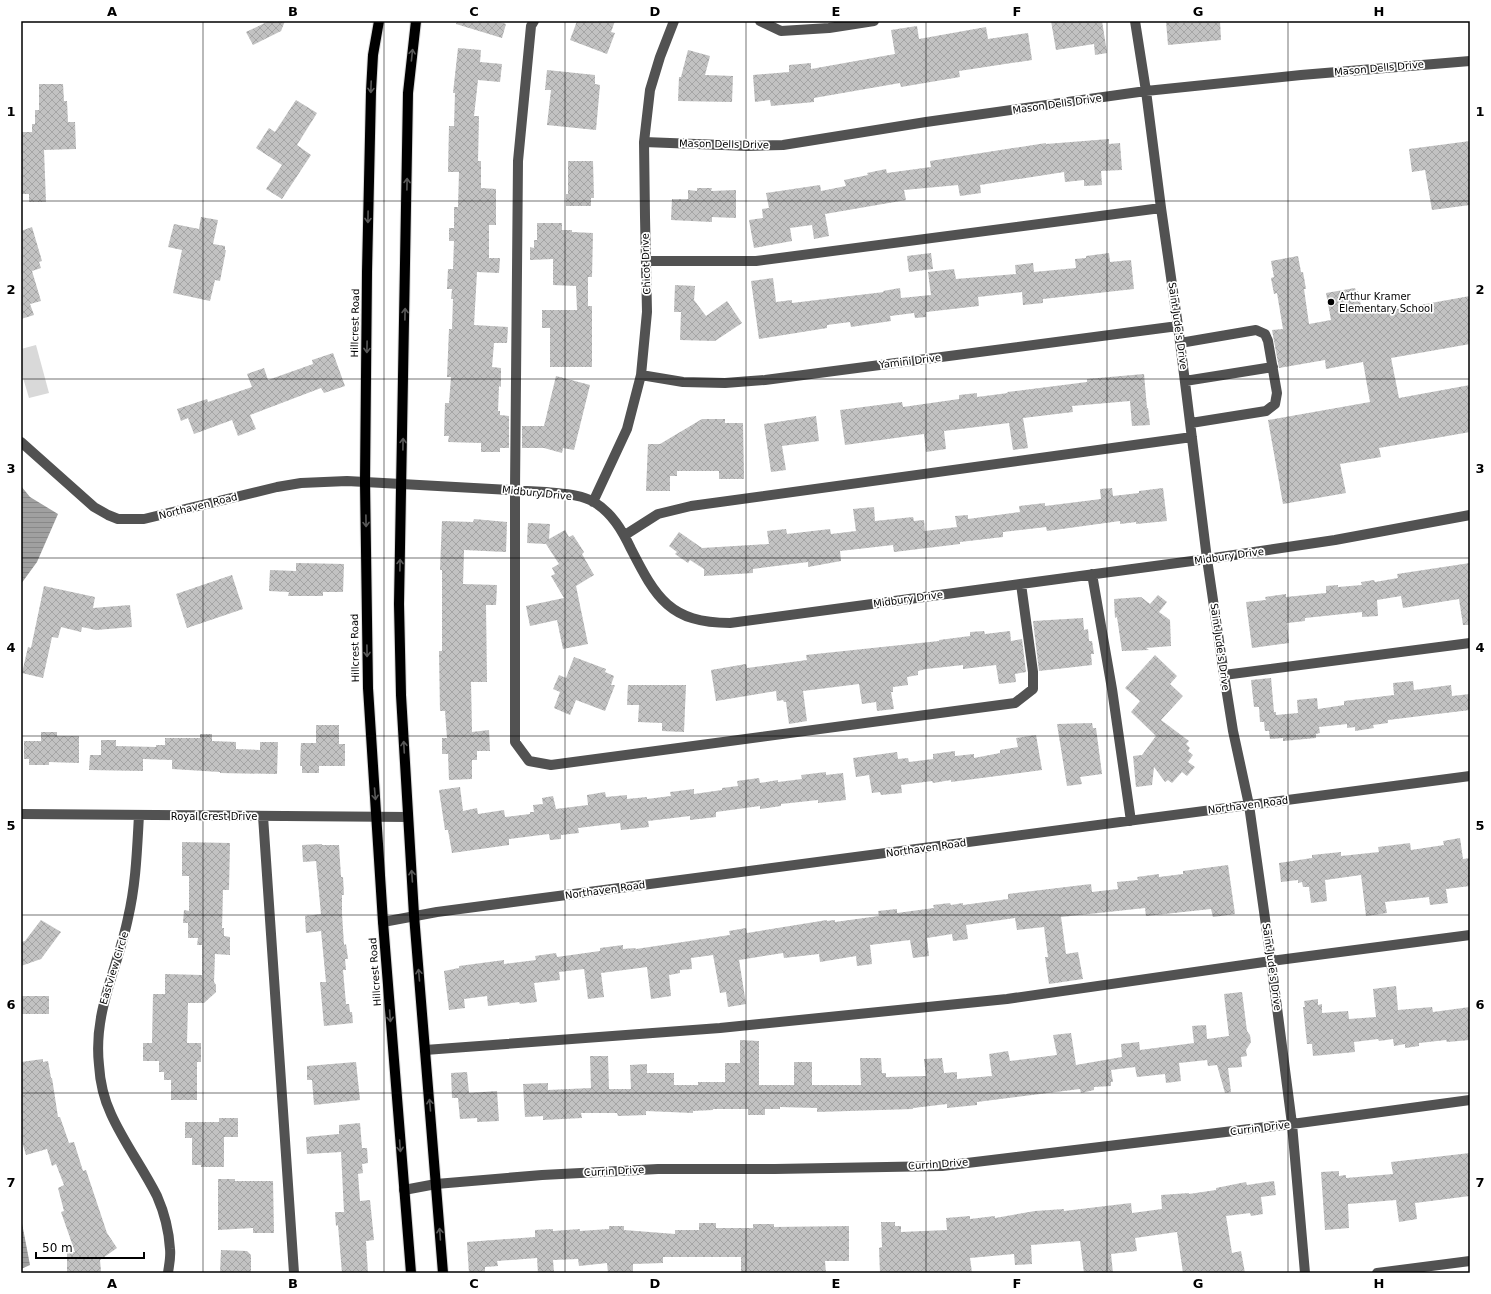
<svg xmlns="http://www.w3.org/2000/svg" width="1491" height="1294" viewBox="0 0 1491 1294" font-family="'DejaVu Sans',sans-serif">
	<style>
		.pitch { fill: #d9d9d9 }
		.water { fill: url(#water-rules) }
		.building { fill: url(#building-cross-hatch) }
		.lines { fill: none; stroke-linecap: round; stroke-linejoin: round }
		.major-casing { stroke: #dbdbdb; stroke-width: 12 }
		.minor { stroke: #525252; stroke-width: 10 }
		.major { stroke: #000; stroke-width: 10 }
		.oneway { stroke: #595959 }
		.grid { fill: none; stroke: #000; stroke-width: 1; stroke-opacity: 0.55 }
		.poi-dot { fill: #000; stroke: #fff; stroke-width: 1.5 }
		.labels { text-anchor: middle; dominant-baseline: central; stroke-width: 3.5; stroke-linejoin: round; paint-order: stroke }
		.street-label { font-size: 10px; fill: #000; stroke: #fff }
		.poi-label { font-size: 10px; fill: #000; stroke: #fff; text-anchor: start }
		.neatline { fill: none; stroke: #000; stroke-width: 1.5 }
		.grid-label { font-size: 13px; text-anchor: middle; font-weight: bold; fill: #000 }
	</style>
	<defs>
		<pattern id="water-rules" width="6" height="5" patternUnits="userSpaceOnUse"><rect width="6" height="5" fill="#a0a0a0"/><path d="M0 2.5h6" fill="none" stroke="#888"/></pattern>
		<pattern id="building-cross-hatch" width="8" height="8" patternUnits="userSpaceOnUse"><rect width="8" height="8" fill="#c2c2c2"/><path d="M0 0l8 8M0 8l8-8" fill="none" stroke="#a5a5a5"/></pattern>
	</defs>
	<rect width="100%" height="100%" fill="#fff"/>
	<path class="pitch" d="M36,345l13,48 -20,5 -8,-27v-22z"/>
	<path class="water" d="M21,486l9,11 28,17 -21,48 -16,22z
		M21,1218l9,47 -9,4z"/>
	<path class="building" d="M269,21h16l-4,10 -28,14 -7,-13z
		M457,21h39l10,3 -4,14 -46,-14z
		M577,21h38l-4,11 4,1 -8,21 -37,-14z
		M1051,21h51l5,32 -12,2 -1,-11 -38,6z
		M1166,21h13v2l41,-2 1,19 -53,5z
		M917,26l2,13 67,-12 2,12 40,-6 4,27 -73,11 1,6 -59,10 -1,-4 -86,15v4l-43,4 -1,-6 -15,2 -2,-27 36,-3v-7l22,-2v6l84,-15 -4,-24z
		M458,48l23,2 -1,12 22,2 -2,18 -22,-2 -4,36h5l-1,45h3v27l15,1v36h-7v33h11l-1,15 -22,-1 -3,53 34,2 -1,16h-13l-2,24 9,1v19l-2,-1 -1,25h2v4l9,1v32h-9v4h-19v-9l-33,-1 1,-6h-5l1,-33h4l2,-26h-4l2,-48h3l1,-30h-2l1,-10h-5l1,-20h5l1,-28h-5v-13h5v-21h4l1,-35h-11l1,-46h5l1,-33h-2z
		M688,50l22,6 -5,19 28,1 -1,26 -54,-1 1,-24h2z
		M547,70l48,5v9l5,1 -4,45 -49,-5 4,-35h-6z
		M39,84h24l1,17h3l1,21h7l1,27 -32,1 2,52h-17v-8h-8v-62h11v-8h3v-14h4z
		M296,100l21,13 -20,32 14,10 -29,44 -16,-10 16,-24 -26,-17 13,-20 6,4z
		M1109,139v5l11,-1 2,27 -21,1 1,14 -18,1v-6l-19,2 -1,-10 -84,13 1,8 -21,3 -2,-11 -54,5 2,10 -81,14 4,22 -15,3 -2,-14 -22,3 2,13 -38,7 -5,-28 14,-2 -1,-9 7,-1 -3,-15 54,-8 1,6 25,-5 -2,-6 24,-5 -1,-2 19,-4 1,4 44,-6 -1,-6 116,-18v1z
		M1470,141v64l-38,5 -7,-40 -13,2 -3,-23z
		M568,161h25l1,37h-3v8h-25v-12h2z
		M697,188h15l-1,3 25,-1v28l-24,-1v5l-41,-2 1,-21h16v-9l9,1z
		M201,217l17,3 -5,24 12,2v4h1l-6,31 -5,-1 -5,21 -37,-8 9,-43 -14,-3 6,-23 25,5z
		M537,223h25v7h10v2l21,1 -1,44h-4v29h4v61h-42v-39h-8v-18h35l-1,-24 -23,-1v-26l-23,1v-13l4,1v-8h3z
		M32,227l10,34 -3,1 2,6 -9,3 9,30 -11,3 4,11 -13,4v-88z
		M931,253l2,16 -24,3 -2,-16z
		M1109,253l1,9 21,-2 3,29 -91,10v4l-20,2 -1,-13 -44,5 1,9 -53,6v5l-11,1 -1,-5 -24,3 1,5 -40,6 -1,-5 -23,3v3l-68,11 -8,-58 22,-3 3,24 16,-2v3l92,-11 -1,-1 17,-3 1,10 30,-3 -3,-23 26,-3 2,10 60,-5 -1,-9 18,-2 1,9 42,-4 -1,-9 11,-1v-2z
		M1298,256l3,16h2l3,17h-2l5,35 22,-4 -5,-27 29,-5 1,3h2l4,20 12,-2 1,4 95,-17v48l-79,14 8,40 71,-13v47l-91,16 2,9 -41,7 6,29 -63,11 -15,-84 102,-18 -7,-40 -37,7 -1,-9 -46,8 -7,-38 11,-1 -6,-36 -3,1 -3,-16 3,-1 -3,-16z
		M675,285l20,1 -1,14 12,16 21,-15 15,22 -27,18 -35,-1 1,-28h-7z
		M333,353l12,33 -21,7 -3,-5 -71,27 6,14 -18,7 -6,-16 -38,14 -6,-16 -7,3 -4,-12 30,-10 1,3 44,-15 -5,-13 17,-6 4,12 45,-16 -1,-4z
		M1144,374l3,34h1l2,17 -18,1 -2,-25 -58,5 1,6 -50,6 5,30 -15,2 -4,-27 -65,8 2,18 -20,3 -2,-18 -79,11 -5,-35 62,-8 1,5 56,-8v-4l18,-2v4l31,-4 -1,-1 80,-10v-3z
		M556,376l34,9 -16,65 -11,-2 -1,5 -18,-5h-22v-22h22z
		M816,416l3,25 -37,5 4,24 -15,2 -7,-48z
		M702,419h23v4h18l1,56h-25v-8h-42v5h-7v15h-24l2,-47h12z
		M1112,488l1,8 26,-3v-2l24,-3 4,33 -31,3v-2l-16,2v-3l-73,10 -1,-4 -43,5v5l-43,5v2l-66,8 -1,-7 -53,6 1,10 -33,6v-5l-55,7v4l-49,3v-7l-14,-9 -2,3 -13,-9 2,-2 -8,-6 10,-14 23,16 67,-4 -2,-13 19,-2 1,5 43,-5 1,5 25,-3 -3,-22 21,-2 1,14 38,-4 1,4 10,-1 1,11 32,-4 -2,-11 13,-1v4l52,-7 -1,-6 26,-3v3l56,-7 -1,-10z
		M474,519l33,3 -1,30 -42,-2 -1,34 34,1 -1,20h-10l1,77h-16l1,50 17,-2 1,21h-13v9h-5v19l-23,1 -1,-26h-6v-16h5l-2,-27h-5l-1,-60h3v-81h-2l2,-49 31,1z
		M528,523l22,1 -1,15 16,-9 4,7 4,-2 11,17 -2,2 12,21 -18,11 12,58 -25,5 -6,-29 -27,6 -4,-20 38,-8 -13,-22 4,-2 -3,-6 7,-4 -13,-20 -19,-1z
		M296,563l48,1 -1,28h-20v4h-35l1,-4 -20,-1 1,-21 26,1z
		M1470,563v62h-7l-4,-26 -56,9 -2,-12 -24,4 1,16 -16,1v-5l-57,6v3l-18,2 2,20 -37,5 -6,-46 20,-2 -1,-3 21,-3v3l40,-4v-7l12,-1v2l24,-2 -1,-3 13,-2 1,2 23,-4 -1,-4z
		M232,575l11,34 -56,19 -11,-34z
		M44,586l51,11 -2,11 37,-3 2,22 -36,3 -14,-3 -1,5 -20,-5 -3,11 -6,-1 -9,41 -21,-5 6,-26 3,1z
		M1158,595l9,7 -8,10 11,8 1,26 -25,2 3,2 -27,1 -5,-34 -2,1 -1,-19 27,-2 9,7z
		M1083,618l1,12 4,-1 1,12h3l2,13h-3l1,11 -53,6 -6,-50z
		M984,631l1,3 25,-3 1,10 11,-2 4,33 -11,2 1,8 -17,2 -3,-19 -33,4v-4l-37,4 -8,2v4l-11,2 1,8 -15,2v5h-2l3,17 -17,2 -1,-9 -14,2 -3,-20 -56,7 4,30 -18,3 -3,-22h-2l-1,-2 -6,1 -1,-10 -60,10 -5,-31 35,-6 1,4 60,-8 -1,-5 133,-14v-1l31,-4v-4z
		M1155,655l22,21 -7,8 13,12 -22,24 28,21 -3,3 4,4 -2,3 5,4 -5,7 7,5 -8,9 -5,-4 -10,11 -4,-3 -3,2 -11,-15 -2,18 -16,2 -3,-31 9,-1 14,-19 -25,-24 9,-11 -15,-13z
		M574,657l32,12 -1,3 9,4 -3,9h4l-10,26 -29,-11 -6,15 -16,-7 6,-16 -7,-3 6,-14 7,3z
		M1271,678l3,34h2v3l22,-2 -1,-13 20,-2 1,11 26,-4v-4l50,-6 -1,-12 20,-2 1,9 37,-5 1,11 18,-2v16l-82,10v3l-15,2 1,3 -19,3v-4l-8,1v-4l-28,3 1,6 -4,1v4l-33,3v-3l-13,1 -1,-8h-4l-1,-9h-4l-1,-15h-5l-3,-27z
		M628,685h58l-2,47 -22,-1v-8l-24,-1 1,-17h-12z
		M1092,723l1,5h3l6,46 -22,3 2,7 -15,2 -10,-62z
		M316,725h23v19h6v22h-26v7h-17v-7h-2l1,-23h15z
		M41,732h16v4h22v27l-30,-1v3h-20v-6h-5v-18h17z
		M200,734h12v7l24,1v7l24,1v-8h18l-1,32 -57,-1v-1l-48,-3v-9l-29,-1v12l-54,-1 1,-15h11v-15h15v6l40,1v-2h9v-7h35z
		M1036,735l6,35 -91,12v-2l-18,3 -1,-2 -31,4 1,8 -21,2 -1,-3 -8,1 -3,-18 -13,2 -3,-19 44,-6 1,7 10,-1 1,4 24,-3v-5l22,-3v5l19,-2v4l26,-5v-3l18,-3 -2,-9z
		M826,772v3l17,-2 3,27 -28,3v-3l-37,4v2l-21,3v-3l-44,6v5l-26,3v-4l-42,5 1,6 -28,3 -1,-7 -42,5 1,5 -18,2v4l-11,1 -1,-6 -40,5v6l-57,8 -4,-23h-3l-6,-40 21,-3 3,24 14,-3 1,6 26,-4 1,7 25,-3v-2h4l-1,-7 10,-1 -1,-6 11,-2 3,13 32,-4 -1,-10 18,-3 1,5 21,-2v4l20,-2v2l24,-3 -1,-4 24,-3v5l28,-4v-2l16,-2 -1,-5 22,-3 1,5 18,-3v2l24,-3 -1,-4z
		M1460,838l3,21 7,-1v28l-24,3 2,14 -18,2 -1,-8 -44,5 2,11 -21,3 -5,-41 -36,5 2,21 -16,2 -2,-16h-6l-1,-5 -4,1v-3l-17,2 -2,-19 33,-5v-3l29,-3v4l38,-4 -1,-5 32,-4 1,7 33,-5 -1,-4z
		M182,842l48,1 -1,47h-6l-1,38h2v8l6,1v18l-15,-1 -1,28 2,3v7l-12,11h-16l-1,40h14v19h-4v38h-26v-20h-7v-8h-5v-11h-16v-18h9l1,-49h12v-20l37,1v-30h-5l1,-7h-10v-15h-5l1,-13 5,1v-35h-7z
		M322,844v1h17l2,32h2l1,18h-2v19l2,31 2,-1 2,15h-3l1,11h-3l3,34h3l1,8h2l1,11 -29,3 -4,-44h6l-5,-51 -15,2 -1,-17 16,-2 -5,-53 -13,1 -1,-17z
		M1228,865l7,49 -22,3 -2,-8 -65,7 -1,-8 -84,9 5,37 12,-2 5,27 -34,5 -4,-27h3l-4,-30 -27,3 -2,-12 -49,7 2,14 -15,2 -1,-7 -25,4 2,18 -16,2 -3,-18 -40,5 2,19 -15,2 -1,-10 -36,6 -1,-8 -35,4 -1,-5 -44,7 7,44 -18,3 -2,-15 -6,1 -7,-38 -22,3 1,11 -12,1v3l-11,2 2,21 -20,3 -4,-32 -46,6 3,24 -16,2 -4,-30 -25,3 1,8 -26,3 3,19 -17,2 -1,-2 -31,4 -1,-10 -23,3 1,9 -16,2 -5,-39 15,-3v-2l45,-6v4l32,-4 -1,-4 21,-3 1,4 43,-6v-3l23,-3v4l12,-1 1,1 94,-14 -1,-4 17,-3 1,5 80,-13v1l8,-1v2l44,-6 -1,-5 19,-2v4l37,-5 -1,-3 17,-2 1,2 12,-2v2l45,-6v-5l83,-10 1,8 26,-3 -1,-7 21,-2 -1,-3 22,-3v3l24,-3v-3z
		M41,920l20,12 -20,27 -20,7v-24l4,-1z
		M1396,986l2,24 34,-3 1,5 37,-5v33l-23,2 -1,-2 -27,3v3l-14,2v-4l-11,2 -1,-7 -14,2 -1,-2 -24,3 1,10 -42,4 -1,-12h-5l-4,-37h2l-1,-6 14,-2v6l4,-1v9l26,-2 1,8 27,-2 -3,-28z
		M1242,992l5,39 3,4 1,7 -5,8 1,6 -6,1 1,10 -14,1 3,24 -6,1 -8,-28 -9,1 -1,-6 -28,3 2,18 -15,2 -1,-9 -28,3 -2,-10 -24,3 2,12h-2v4l-17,1v3l-13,3 -1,-4 -103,13v3l-30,3v-4l-34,4v1l-96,3v-4l-37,-1v2h-15v6h-17v-6h-35v1l-20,1v2l-47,-2v4l-28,1 -1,-3h-36l1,5 -39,2v-4l-18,1 -2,-33 25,-1v7l43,-2 -1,-32h18l1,33h22l-1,-24 17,-1v9h27v12h24v-3h27v-19h15v-23l19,1v44h35v-23h18v23h49l-1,-27h21l1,15h4v4l40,-1 -2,-17 18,-1 2,15 13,-1v7l35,-3 -3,-22 19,-3 2,10 47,-6 -4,-20 18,-2 5,32 46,-8 -1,-13 18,-2 1,8 54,-7 -2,-17 14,-1 1,14 22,-3 -5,-42z
		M21,996h28v18h-28z
		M43,1059v3l5,-1 3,17h1l6,39h2l9,26 5,-1 9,29 3,-1 21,63 10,15 -17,12 1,12h-2v1h-32v-21h8l-14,-40 3,-1 -6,-23 6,-3 -8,-21 -4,2 -5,-17 -21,6 -5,-17v-76z
		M356,1062l4,38 -46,5 -2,-25h-5v-14z
		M467,1072l2,21 28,-2 2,30 -22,1v-4l-17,1 -2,-21h-6l-1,-25z
		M219,1118h19v19h-14v30h-23v-2h-9v-27h-7v-16h34z
		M360,1123l2,25h5l1,15 -6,1 1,9 -5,1 2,27 10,-1 4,40 -8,1 2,32h-26l-4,-48 -2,1 -1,-14h9l-3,-60 -34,2 -1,-17 33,-3v-9z
		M1470,1153v43l-55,7 2,16 -18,3 -3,-22 -48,4 1,24 -24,2 -4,-58 18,-1v5l7,-1v3l47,-4 -2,-12z
		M218,1179h17v2h38l1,52h-21v-5l-35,2z
		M1274,1181l2,14 -15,2 2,17 -12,2 -1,-3 -24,3 6,37 9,-2 4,22h-62l-6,-41 -42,6 2,13 -26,3 2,19h-29l-4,-32 -49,4 1,19 -17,1 -1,-11 -44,4 2,15h-92l-1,-25 3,-1 -1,-25h14v4h6v6l46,-2 -1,-12 24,-2v3l25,-3v2l40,-7 29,-2v2l67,-8 1,10 30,-4 -1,-14 28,-2v1l27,-4v-2l30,-6 1,3z
		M699,1223h17v5h37v-4h21v3l75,-1v35h-24l1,12h-85v-16h-78v6l-30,1v9h-25l-1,-10 -28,3 -1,-7 -25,1 1,12 -16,1 -1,-15 -40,3 1,5 -13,1v6h-16l-2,-31 68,-5v-7l18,-1v2l27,-2v2l29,-2v-3h15v4l51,4v-4h24z
		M221,1250l26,1 4,4v18h-31z"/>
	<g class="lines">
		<defs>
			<path id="major" d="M379,21l-6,34 -2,36 -4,181 -2,210 3,206 15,234 28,351
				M416,21l-8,72 -9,511 2,91 13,220 29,358"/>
		</defs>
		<use href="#major" class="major-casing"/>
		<path class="minor" d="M534,21l-3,5 -13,135 -3,329v252l14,19 22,4 464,-62 18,-14v-17l-12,-88
			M760,21l21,10 48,-3 45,-7
			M1135,21l11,70 15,117 17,118 29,233 17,116 9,56 16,74 22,156 21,163 13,149
			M644,142l104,4 35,-1 143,-23 220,-31 155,-16 169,-14
			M646,261h110l405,-53
			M1180,343l76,-13 9,4 3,7 9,52 -2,11 -9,7 -75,12
			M641,375l42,7 42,1 40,-3 413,-54
			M1185,381l88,-14
			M21,442l73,65 14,8 10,4h26l133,-32 24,-4 46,-2 199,11c16,2 34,2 48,10 18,11 28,28 37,47 25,49 39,74 99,74l477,-64 128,-19 135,-25
			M593,502l34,-73 14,-54 6,-63 -2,-95 -1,-75 6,-52 10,-33 14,-36
			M625,535l33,-21 33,-8 501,-69
			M1092,574l20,115 19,132
			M1224,675l246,-32
			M21,814l387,3
			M139,815c-2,35 -3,69 -11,103 -10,50 -35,93 -29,147 1,17 5,34 12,49 13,29 32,54 46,82 7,16 12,36 13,53 1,8 -1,16 -2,24
			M263,816l31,457
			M383,922l54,-10 1033,-136
			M425,1050l295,-22 287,-29 264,-38 199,-26
			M404,1190l32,-6 106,-9 116,-6h117l167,-3 350,-42 178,-24
			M1377,1273l93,-12"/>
		<use href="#major" class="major"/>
	</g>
	<defs><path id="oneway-shaft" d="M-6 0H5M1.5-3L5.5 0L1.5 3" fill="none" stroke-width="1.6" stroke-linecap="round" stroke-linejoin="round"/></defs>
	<g class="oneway">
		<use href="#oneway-shaft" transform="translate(412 55) rotate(-84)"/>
		<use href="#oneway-shaft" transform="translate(371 87) rotate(92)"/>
		<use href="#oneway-shaft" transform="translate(407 184) rotate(-89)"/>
		<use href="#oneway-shaft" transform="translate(368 217) rotate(91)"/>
		<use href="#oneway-shaft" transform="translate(405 314) rotate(-89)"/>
		<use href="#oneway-shaft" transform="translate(367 347) rotate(91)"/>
		<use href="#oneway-shaft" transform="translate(403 444) rotate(-89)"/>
		<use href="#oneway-shaft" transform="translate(366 521) rotate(89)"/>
		<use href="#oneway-shaft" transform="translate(400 565) rotate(-89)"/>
		<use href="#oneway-shaft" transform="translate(367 651) rotate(89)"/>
		<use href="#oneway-shaft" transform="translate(404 747) rotate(-93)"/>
		<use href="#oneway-shaft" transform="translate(375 794) rotate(85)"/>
		<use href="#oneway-shaft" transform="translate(412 876) rotate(-94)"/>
		<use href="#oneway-shaft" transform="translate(419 975) rotate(-95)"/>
		<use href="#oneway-shaft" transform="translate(390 1016) rotate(86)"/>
		<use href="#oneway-shaft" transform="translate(430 1105) rotate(-95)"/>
		<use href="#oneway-shaft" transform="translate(400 1146) rotate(86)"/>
		<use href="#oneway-shaft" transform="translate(440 1234) rotate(-94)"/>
	</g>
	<path class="grid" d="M203,21v1252M384,21v1252M565,21v1252M746,21v1252M926,21v1252M1107,21v1252M1288,21v1252M21,201h1449M21,379h1449M21,558h1449M21,736h1449M21,915h1449M21,1093h1449"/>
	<circle class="poi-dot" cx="1331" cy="302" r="4"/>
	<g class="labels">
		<g class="street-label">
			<text transform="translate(1379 68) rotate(-5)">Mason Dells Drive</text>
			<text transform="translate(1057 104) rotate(-8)">Mason Dells Drive</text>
			<text transform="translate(724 144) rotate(1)">Mason Dells Drive</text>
			<text transform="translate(646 264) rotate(-92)">Chicot Drive</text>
			<text transform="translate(355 323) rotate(-89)">Hillcrest Road</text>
			<text transform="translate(1178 326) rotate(82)">Saint Jude's Drive</text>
			<text transform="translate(910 361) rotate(-7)">Yamini Drive</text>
			<text transform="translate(537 493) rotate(6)">Midbury Drive</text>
			<text transform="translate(198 506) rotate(-14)">Northaven Road</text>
			<text transform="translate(1229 556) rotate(-8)">Midbury Drive</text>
			<text transform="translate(908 599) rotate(-8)">Midbury Drive</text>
			<text transform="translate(1220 647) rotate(82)">Saint Jude's Drive</text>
			<text transform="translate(355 648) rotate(-91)">Hillcrest Road</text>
			<text transform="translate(1248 805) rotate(-7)">Northaven Road</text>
			<text x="214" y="816">Royal Crest Drive</text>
			<text transform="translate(926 848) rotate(-8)">Northaven Road</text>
			<text transform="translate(605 890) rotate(-8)">Northaven Road</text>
			<text transform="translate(1272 967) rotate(82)">Saint Jude's Drive</text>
			<text transform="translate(114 968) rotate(-73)">Eastview Circle</text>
			<text transform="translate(375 972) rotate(-94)">Hillcrest Road</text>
			<text transform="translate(1260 1128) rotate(-7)">Currin Drive</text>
			<text transform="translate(938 1164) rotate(-4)">Currin Drive</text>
			<text transform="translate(614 1171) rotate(-3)">Currin Drive</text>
		</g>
		<g class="poi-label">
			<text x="1339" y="296">Arthur Kramer<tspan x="1339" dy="12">Elementary School</tspan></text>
		</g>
	</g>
	<rect width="1491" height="1294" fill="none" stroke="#ffffff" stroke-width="44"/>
	<path d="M36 1252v6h108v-6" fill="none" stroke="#000000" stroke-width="2"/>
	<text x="42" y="1252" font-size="12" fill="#000000" stroke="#ffffff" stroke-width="3" paint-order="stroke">50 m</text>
	<rect x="22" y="22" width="1447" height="1250" class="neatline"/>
	<g class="grid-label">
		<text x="112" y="16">A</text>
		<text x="293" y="16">B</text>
		<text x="474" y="16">C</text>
		<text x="655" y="16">D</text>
		<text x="836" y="16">E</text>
		<text x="1017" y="16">F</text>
		<text x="1198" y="16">G</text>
		<text x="1379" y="16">H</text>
		<text x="11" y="116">1</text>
		<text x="1480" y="116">1</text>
		<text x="11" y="294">2</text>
		<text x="1480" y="294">2</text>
		<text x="11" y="473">3</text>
		<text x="1480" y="473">3</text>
		<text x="11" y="652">4</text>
		<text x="1480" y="652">4</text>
		<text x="11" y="830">5</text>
		<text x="1480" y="830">5</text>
		<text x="11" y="1009">6</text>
		<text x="1480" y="1009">6</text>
		<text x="11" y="1187">7</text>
		<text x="1480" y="1187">7</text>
		<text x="112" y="1288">A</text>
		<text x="293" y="1288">B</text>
		<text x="474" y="1288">C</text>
		<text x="655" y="1288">D</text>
		<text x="836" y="1288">E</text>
		<text x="1017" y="1288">F</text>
		<text x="1198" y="1288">G</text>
		<text x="1379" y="1288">H</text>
	</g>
</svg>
